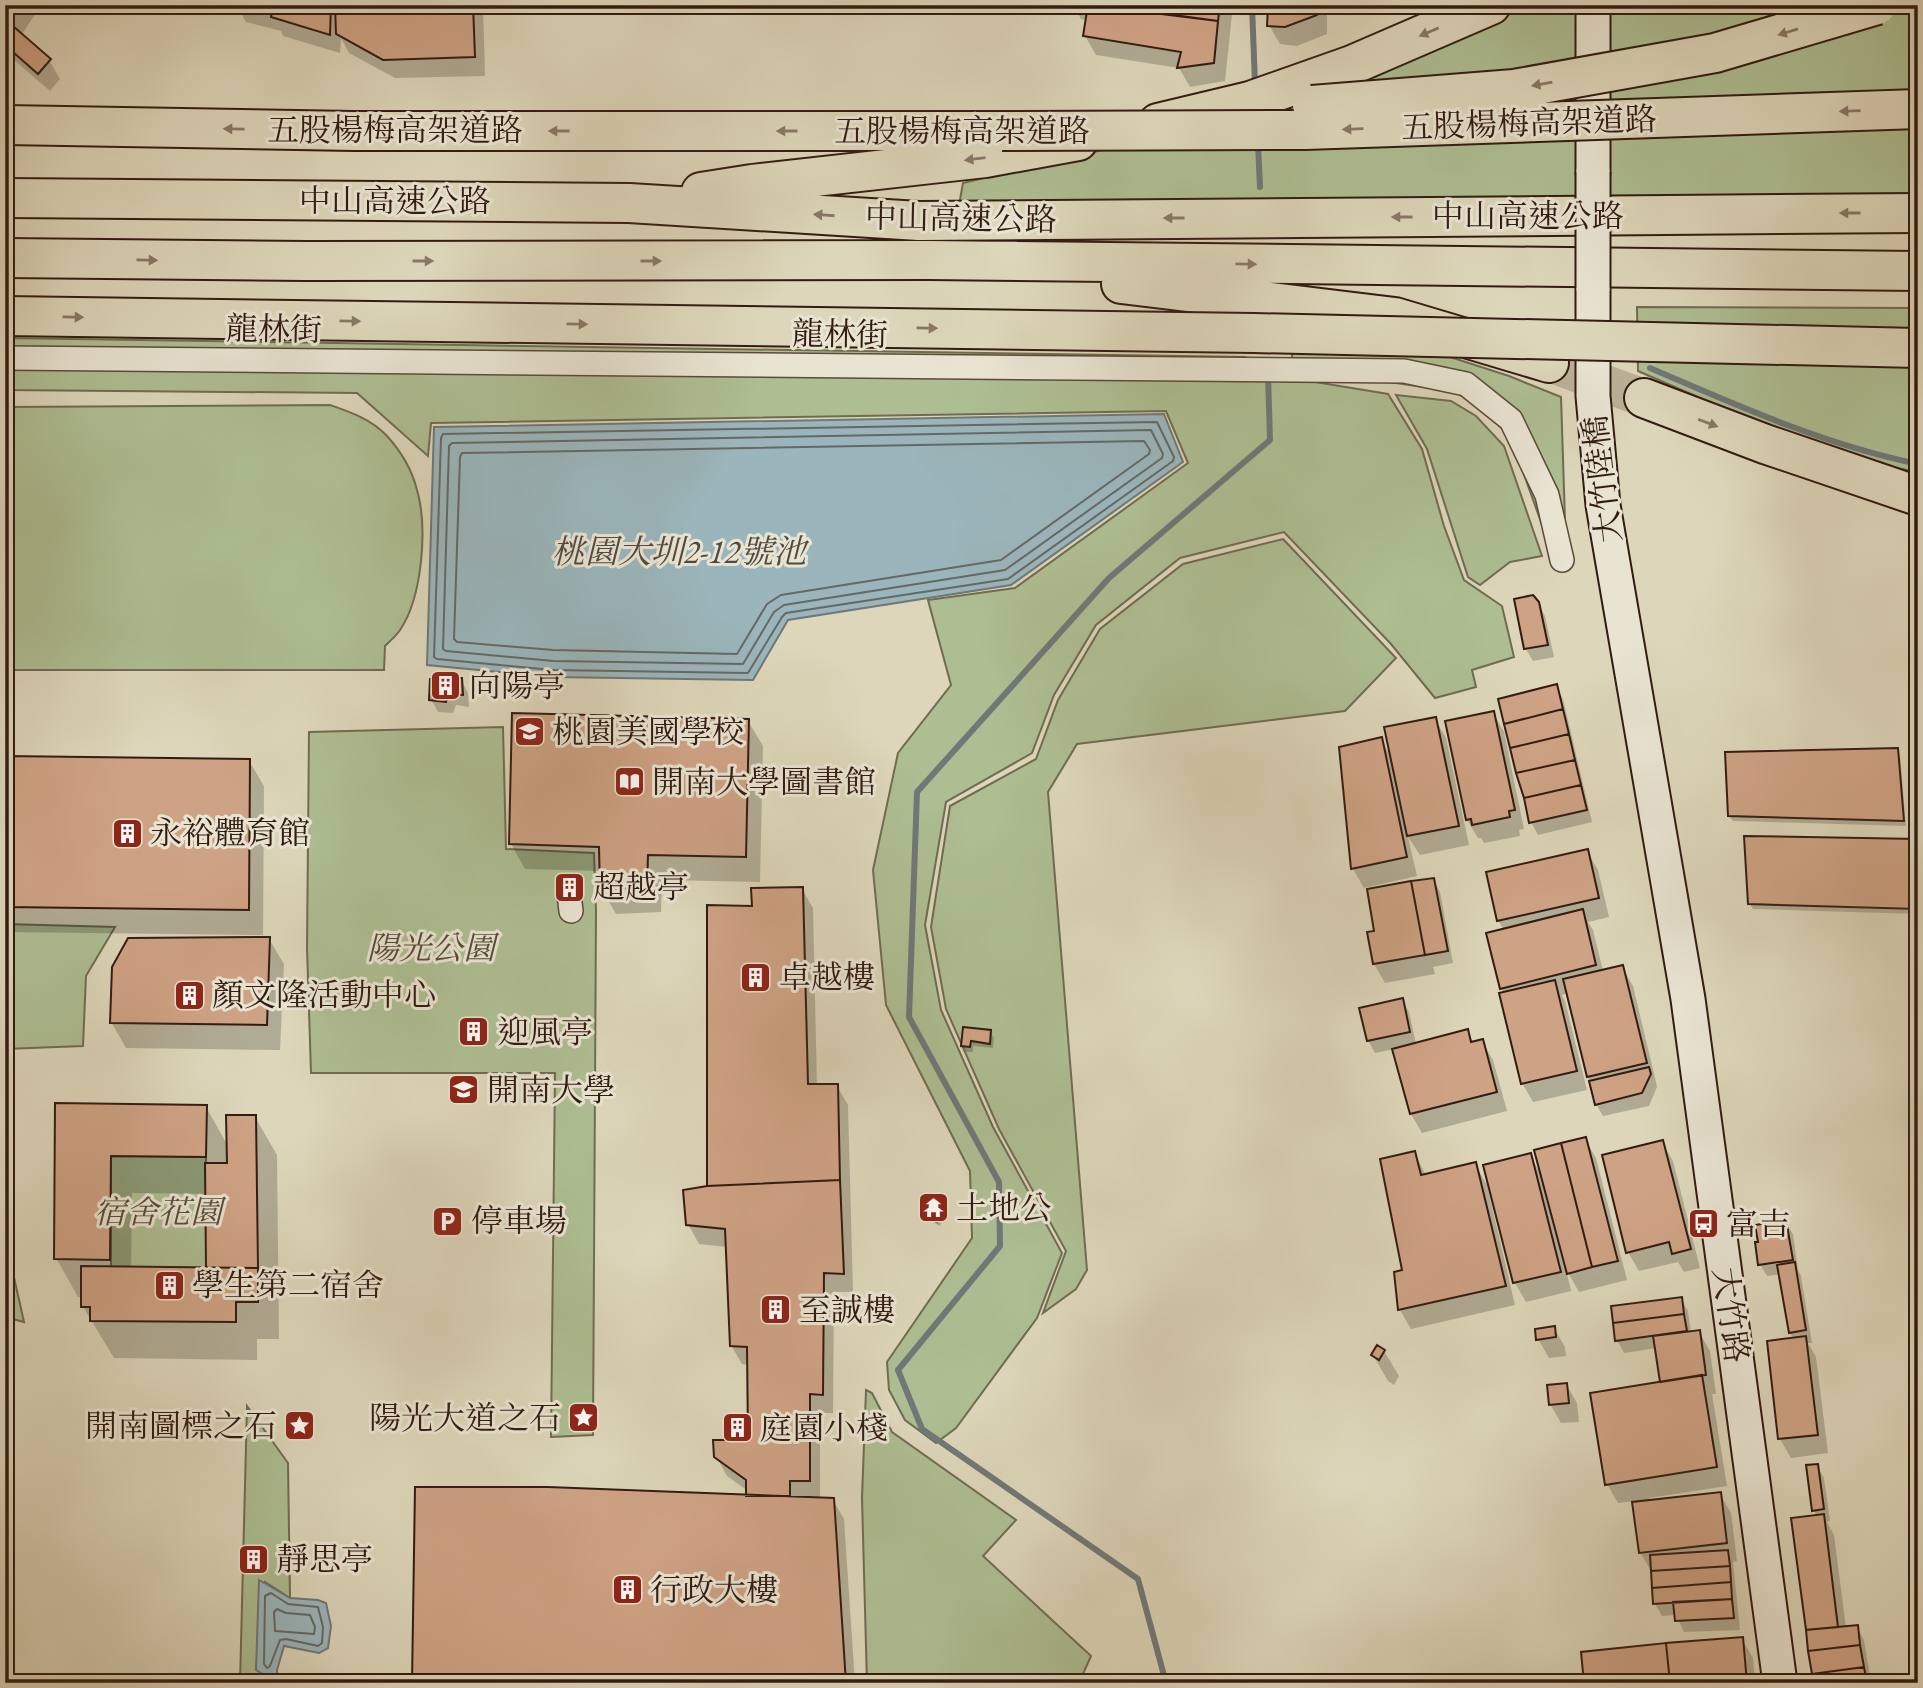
<svg xmlns="http://www.w3.org/2000/svg" width="1923" height="1688" viewBox="0 0 1923 1688" font-family="'EB Garamond','Noto Serif TC',serif">
	<style>
		.green { fill: #adbe92; stroke: #706c52; stroke-width: 2 }
		.water { fill: #9ab6bc; stroke: #707878; stroke-width: 2 }
		.shadow { fill: #0003; fill-rule: evenodd }
		.lines { fill: none; stroke-linecap: round; stroke-linejoin: round }
		.shore { stroke: #666866; stroke-width: 2 }
		.stream { stroke: #707878; stroke-width: 6 }
		.building { fill: #cea284; stroke: #321b11; stroke-width: 2 }
		.highway-tunnel { stroke: #bbb198; stroke-width: 38; stroke-dasharray: 38 19; stroke-linecap: butt }
		.street-casing { stroke: #5d4a3b; stroke-width: 26 }
		.secondary-casing { stroke: #321b11; stroke-width: 37 }
		.highway-casing { stroke: #321b11; stroke-width: 42 }
		.street { stroke: #e9e4d2; stroke-width: 23 }
		.secondary { stroke: #e9e4d2; stroke-width: 33 }
		.highway { stroke: #ddd6ba; stroke-width: 38 }
		.secondary-bridge-casing { stroke: #321b11; stroke-width: 37; stroke-linecap: butt }
		.highway-bridge-casing { stroke: #321b11; stroke-width: 42; stroke-linecap: butt }
		.secondary-bridge { stroke: #e9e4d2; stroke-width: 33 }
		.highway-bridge { stroke: #ddd6ba; stroke-width: 38 }
		.oneway { fill: #887866 }
		.labels { text-anchor: middle; dominant-baseline: central; stroke-width: 6; stroke-linejoin: round; paint-order: stroke }
		.street-label { font-size: 32px; fill: #321b11; stroke: #e9e4d2 }
		.poi-label { font-size: 32px; fill: #321b11; stroke: #e9e4d2; text-anchor: start }
		.park-label { font-size: 32px; font-style: italic; fill: #574c38; stroke: #e9e4d2 }
		.water-label { font-size: 33px; font-style: italic; fill: #514a44; stroke: #e9e4d2 }
	</style>
	<rect width="100%" height="100%" fill="#ddd6ba"/>
	<filter id="stains"><feTurbulence type="fractalNoise" baseFrequency=".00286" numOctaves="4"/><feColorMatrix values="0 0 0 0 .2 0 0 0 0 .09 0 0 0 0 .02 0 0 0 .5 -.17"/></filter>
	<radialGradient id="worn" r=".72"><stop offset=".6" stop-color="#630" stop-opacity="0"/><stop offset="1" stop-color="#630" stop-opacity=".3"/></radialGradient>
	<path class="green" d="M1518,5h400v195l-959,5 4,-22 135,-32 267,-96z
		M1637,307l281,1v164l-22,-4 -127,-40 -131,-57z
		M1297,326l116,19 96,31 52,21 5,154 -14,2 -41,-115 -31,-33 -28,-14 -162,-23z
		M5,338l1240,19 8,22 38,-1 97,16 34,55 22,77 20,54 38,26 12,51 -42,13 4,17 -41,11 -44,-54 -107,-112 -104,26 -84,67 -42,70 -22,58 -86,49 -21,123 16,85 52,117 69,126 -25,65 -81,110 -20,15 -31,-23 -16,-30 -2,-28 85,-124 -2,-67 -84,-166 -13,-135 25,-117 53,-68 -23,-85 87,-12 173,-125 -22,-52 -735,12 -3,33 -71,-63 -352,-3z
		M1396,395l55,6 25,15 28,30 38,110 -32,6 -30,23 -12,-8 -41,-128z
		M330,405c20,7 41,14 56,30 14,15 26,35 31,55 11,38 5,108 -17,140 -4,6 -10,11 -15,16l-1,24h-379v-263z
		M1283,539l113,119 -51,53 -268,33 -29,48 39,478 -11,19 -33,24 23,-62 -67,-122 -53,-120 -15,-82 19,-121 86,-47 22,-59 42,-71 83,-65z
		M503,727l3,122 88,4 2,58 -3,524 -42,2 4,-364h-244l-4,-125 2,-216z
		M5,924l110,3 -29,49 -3,70 -78,3z
		M111,1156l95,1v111l-95,-1z
		M5,1237l19,85 -19,-5z
		M866,1390l6,3 20,39 124,88 -33,36 108,100 -12,27h-212l-5,-185z
		M247,1406l41,57 2,135 -25,-16 -9,87 18,14h-34z"/>
	<path class="water" d="M1164,414l19,48 -172,123 -223,35 -35,60 -201,-3 -125,-12 7,-238z
		M259,1580l31,18 28,2 8,3 5,23 -3,22 -9,5 -35,-7 -7,24 1,13 -22,-13z"/>
	<path class="shadow" d="M5,5h25l5,9 -14,22 28,24 11,19 -10,12 -37,-32 -3,-5 -3,4 -2,-1z
		M236,5h247l2,71 -90,2 -46,-25 -8,-15 -1,15 -57,-17 -2,-5 -35,-9z
		M1073,5h160l-8,76 -35,6 -11,-19 -83,-13 -11,-19 2,-16 -6,-1z
		M1269,5h58v29l-30,12 -17,-2 -11,-19z
		M5,68l9,16 -9,1z
		M1516,600l22,3 7,13 9,41 -21,4 -7,-12z
		M461,680l7,13 1,14 -13,-2 -3,8 -15,-1 -7,-13z
		M1556,686l7,13 29,123 -54,13 -7,-13z
		M1493,713l11,19 20,97 -5,1 1,6 -36,7 -3,-5h-3l-11,-18z
		M1435,719l11,19 23,107 -49,10 -12,-18 9,39 -53,12 -11,-19 -12,-121 40,-9 10,18z
		M748,721l15,25 -3,136 -98,-2 -1,32 -45,2 -15,-26v-17l-76,-2 -14,-25z
		M1897,750l3,5 6,71 -173,-5 -4,-5z
		M5,758l244,3 15,25 -1,149 -258,-3z
		M1918,841v73l-165,-5 -4,-6z
		M1587,851l11,19 11,47 -21,5 5,8 10,41 19,-4 11,19 23,96 1,5 -8,19 -46,10 -7,-12 -8,-27 -20,-84 -6,2 3,6 22,89 -54,12 -11,-19 -18,-90 -3,-5 3,-58 -6,-10z
		M1433,879l7,13 13,71 -20,4 2,7 -50,9 -11,-19 -5,-30 7,-2z
		M802,889l11,19 4,178h20l11,19 5,187h-19l-1,121h-13v86l13,1 11,19 11,164h-441l334,-187v-5l-21,-15 -11,-20 33,-34v-57l-7,-1 -11,-19 -4,-98 -28,-3 -11,-20 21,-36 45,-280z
		M269,939l15,25 -4,86 -154,-2 -15,-26z
		M1402,1000l7,12 7,32 51,-13 7,12 8,-2 11,19 14,51 -85,22 -11,-19 -17,-65 -19,4 -7,-13z
		M965,1029l25,3 4,6 -1,10 -20,-2v6h-7l-3,-6z
		M482,1033l4,11 -3,2 -14,-9z
		M57,1105l149,2 22,39 27,-29 22,38 2,184h-22v21l-143,-2 -31,-51v-10h-5l-22,-39zM132,1193l75,1 1,76 -77,-1z
		M1585,1139l11,19 31,122 -48,12 -13,-23 5,22 -45,11 -11,-19 -30,-117 45,-11 12,21z
		M1662,1142l11,19 27,107 -16,4 -6,-10 -39,9 -11,-19z
		M1414,1153l12,22 49,-11 12,21 28,120 -104,24 -11,-19 -4,-37 8,-2z
		M943,1204l3,6 -6,16 -13,-7 -4,-5z
		M1785,1222l8,12 5,36 3,6 11,67h-4l8,14 12,96 -37,5 -11,-19 14,-100 -4,-6 -9,-59 -14,2 -7,-12z
		M1681,1299l7,12 3,22 8,-1 11,19 6,43h-4l15,92 -78,12v4l71,-8 11,19 6,48 -4,1 7,68 -56,2 -8,-17 -14,1 -7,-12 -4,-33 -11,-19 -6,-51 -16,2 -11,-19 55,-101 -5,-35 -33,5 -7,-13z
		M1554,1328l11,19 1,9 -17,2 -11,-19z
		M1384,1351l15,25 -5,9 -6,-4 -15,-26z
		M1566,1384l11,19 2,19 -18,1 -11,-19z
		M1817,1466l7,12 6,43 -3,1 7,13 12,93 11,-1 7,13 7,43h-55l1,-166 -3,-7z
		M250,1557l8,2 4,12 -9,1 -3,-5z
		M1742,1639l11,19 2,25h-169z"/>
	<g class="lines">
		<path class="shore" d="M1157,422l17,35 -1,4 -165,118 -222,34 -4,4 -34,56 -196,-3 -115,-11 -3,-2 7,-219 2,-4z
			M1151,430l12,24 -1,4 -157,112 -221,35 -10,7 -31,52 -190,-3 -107,-10 -3,-2 6,-203 3,-3z
			M1144,441l6,9 -1,4 -148,106 -220,35 -14,9 -30,50 -184,-4 -96,-8 -3,-3 6,-182 2,-4z
			M271,1593l17,11 30,3 5,20 -1,16 -4,3 -32,-7 -6,1 -10,26 -3,2 -3,-4 1,-68z
			M277,1609l9,4 24,2 5,12 -1,7 -39,-3 -1,-19z"/>
		<path class="stream" d="M1252,5l3,79
			M1258,144l2,43
			M1650,368c86,37 175,77 268,96
			M1166,1683l-28,-104 -216,-150 -24,-59 102,-124 -1,-64 -90,-165 8,-225 192,-214 161,-138 -2,-65"/>
	</g>
	<path class="building" d="M5,5h13l-13,21z
		M240,5h30l-1,8z
		M273,5h58l-1,30 -59,-18z
		M335,5h138l2,52 -92,3 -47,-26z
		M1088,5l130,16 -4,42 -37,5 4,-16 -98,-16z
		M1101,5h119l-2,16z
		M1268,5h49v10l-32,12 -18,-1z
		M13,26l38,33 -13,15 -33,-29v-11z
		M1533,595l6,7 9,43 -24,4 -10,-50z
		M462,678l1,17 -14,-1 -3,8 -17,-2 1,-21z
		M1557,684l6,25 -59,15 -6,-25z
		M1563,709l6,25 -59,14 -6,-24z
		M1494,711l21,99 -6,1 1,6 -38,8 -1,-6 -5,1 -21,-99z
		M512,713l237,6 -3,138 -98,-2 -1,32 -47,2 -1,-42 -90,-3z
		M1436,717l23,109 -52,10 -23,-109z
		M1569,734l6,26 -59,13 -6,-25z
		M1382,737l25,120 -56,12 -12,-122z
		M1898,748l6,73 -176,-5 -3,-64z
		M1910,748h8v73h-5z
		M5,756l245,3 -1,151 -244,-3z
		M1575,760l6,25 -57,13 -8,-25z
		M1581,785l6,25 -58,13 -5,-25z
		M1744,836l174,3v70l-170,-5z
		M1588,849l11,49 -102,23 -11,-49z
		M1434,878l14,73 -23,4 -14,-74z
		M1411,881l14,74 -52,9 -6,-32 7,-1 -7,-42z
		M803,887l5,197h30l2,96 -133,6v-281l45,1 -1,-18z
		M1583,909l13,56 -96,24 -14,-56z
		M270,937l-3,88 -157,-2 2,-56 16,-29z
		M1623,965l24,98 -60,14 -24,-98z
		M1555,980l22,91 -56,13 -22,-91z
		M1403,998l7,34 -43,9 -8,-33z
		M475,1024l5,1 4,13 -8,6 -9,-6 -1,-12z
		M963,1027l28,3 -1,14 -19,-3 -1,6 -9,-1z
		M1468,1029l3,13 12,-3 14,53 -87,22 -18,-65z
		M1649,1067l2,7 -9,19 -47,12 -6,-24z
		M55,1103l152,2 -1,52 -95,-1 -1,104 -56,-1z
		M226,1115h30l2,153h-52l-1,-105h22z
		M1586,1137l32,124 -26,6 -31,-124z
		M1663,1140l28,109 -19,5 -3,-12 -43,11 -24,-98z
		M1561,1143l31,124 -25,7 -33,-124z
		M1415,1151l6,24 55,-13 30,124 -108,24 -4,-38 8,-2 -22,-111z
		M1531,1153l30,119 -48,11 -30,-118z
		M840,1180l4,94 -20,-1 -1,122 -13,-1v87h-20v15h-44v-16l-32,-23 -1,-17h35l-1,-93 -17,-1 -5,-117 -39,-4 -3,-35 24,-4z
		M931,1194l13,9 -7,19 -16,-8z
		M1786,1220l7,40 -35,5 -3,-23h3l-3,-17z
		M1795,1262l11,68 -17,3 -12,-68z
		M81,1266l177,2v34h-22v20l-146,-1v-14h-9z
		M1682,1297l2,17 -71,9 -2,-17z
		M1684,1314l3,17 -72,10 -2,-18z
		M1555,1326l1,11 -20,3 -1,-11z
		M1700,1330l6,45 -46,7 -7,-46z
		M1806,1336l12,99 -40,4 -11,-98z
		M1377,1345l8,5 -6,10 -8,-5z
		M1702,1375l15,92 -112,18 -15,-92z
		M1567,1383l2,20 -20,2 -2,-20z
		M748,1414v26h-20l-2,-24z
		M1818,1464l6,45 -12,2 -6,-46z
		M415,1487h133l286,11 12,185h-434z
		M1721,1492l6,51 -88,10 -7,-51z
		M1824,1514l14,113 -32,3 -15,-112z
		M1728,1550l2,16 -79,5 -1,-16z
		M248,1555l11,2 1,8 -12,2z
		M1730,1566l1,16 -79,6 -1,-17z
		M1731,1582l1,17 -79,5 -1,-16z
		M1732,1599l2,19 -59,3 -2,-19z
		M1858,1625l2,20 -52,6 -2,-21z
		M1743,1637l4,46h-77l-4,-40z
		M1666,1643l4,40h-86l-3,-31z
		M1860,1645l4,22 -52,7 -4,-23z
		M1864,1667l3,16h-54l-1,-9z"/>
	<g class="lines">
		<path class="highway-tunnel" d="M1549,363l95,35"/>
		<defs>
			<path id="street" d="M5,358l1399,13 62,13 45,36 36,75 15,65
				M569,894l2,17"/>
			<path id="secondary" d="M1593,5v167
				M1593,288v108l10,109 85,494 92,684"/>
			<path id="highway" d="M1158,123l92,-22 102,-36 139,-60
				M5,125l349,6h648
				M701,192l51,-8 233,-26 93,-17
				M5,198l624,5 290,18 999,-8
				M5,258l301,3 622,-1 990,11
				M1121,284l274,33 154,46
				M1644,398l121,46 153,52"/>
		</defs>
		<use href="#street" class="street-casing"/>
		<use href="#secondary" class="secondary-casing"/>
		<use href="#highway" class="highway-casing"/>
		<use href="#street" class="street"/>
		<use href="#secondary" class="secondary"/>
		<use href="#highway" class="highway"/>
		<defs>
			<path id="secondary-bridge" d="M1593,172v116"/>
			<path id="highway-bridge" d="M1312,105l202,-16 201,-36 162,-48
				M1002,131l303,-1 613,-21
				M5,316l1249,17 664,15"/>
		</defs>
		<use href="#secondary-bridge" class="secondary-bridge-casing"/>
		<use href="#highway-bridge" class="highway-bridge-casing"/>
		<use href="#secondary-bridge" class="secondary-bridge"/>
		<use href="#highway-bridge" class="highway-bridge"/>
	</g>
	<defs><path id="oneway-solid" d="M-6-.8H1V-3.2L6.5 0L1 3.2V.8H-6Z" transform="scale(1.75)"/></defs>
	<g class="oneway">
		<use href="#oneway-solid" transform="translate(1429 32) rotate(157)"/>
		<use href="#oneway-solid" transform="translate(1788 32) rotate(163)"/>
		<use href="#oneway-solid" transform="translate(1542 84) rotate(170)"/>
		<use href="#oneway-solid" transform="translate(1850 111) rotate(178)"/>
		<use href="#oneway-solid" transform="translate(234 129) rotate(-179)"/>
		<use href="#oneway-solid" transform="translate(1353 129) rotate(178)"/>
		<use href="#oneway-solid" transform="translate(559 131) rotate(180)"/>
		<use href="#oneway-solid" transform="translate(787 131) rotate(180)"/>
		<use href="#oneway-solid" transform="translate(975 159) rotate(173)"/>
		<use href="#oneway-solid" transform="translate(1850 213) rotate(180)"/>
		<use href="#oneway-solid" transform="translate(824 215) rotate(-176)"/>
		<use href="#oneway-solid" transform="translate(1402 217) rotate(180)"/>
		<use href="#oneway-solid" transform="translate(1174 218) rotate(180)"/>
		<use href="#oneway-solid" transform="translate(147 260) rotate(1)"/>
		<use href="#oneway-solid" transform="translate(423 261)"/>
		<use href="#oneway-solid" transform="translate(651 261)"/>
		<use href="#oneway-solid" transform="translate(1246 264) rotate(1)"/>
		<use href="#oneway-solid" transform="translate(73 317) rotate(1)"/>
		<use href="#oneway-solid" transform="translate(350 321) rotate(1)"/>
		<use href="#oneway-solid" transform="translate(577 324) rotate(1)"/>
		<use href="#oneway-solid" transform="translate(927 328) rotate(1)"/>
		<use href="#oneway-solid" transform="translate(1708 423) rotate(21)"/>
	</g>
	<defs>
		<symbol id="building-square" viewBox="-11 -11 22 22"><rect x="-9" y="-9" width="18" height="18" rx="4" fill="#8f2418" stroke="#e9e4d2"/><path d="M-4-6H4V6H1V3H-1V6H-4ZM-2.5-4.3h1.7v1.8h-1.7ZM.8-4.3h1.7v1.8H.8ZM-2.5-1h1.7V.8h-1.7ZM.8-1h1.7V.8H.8Z" fill="#fff"/></symbol>
		<symbol id="school-square" viewBox="-11 -11 22 22"><rect x="-9" y="-9" width="18" height="18" rx="4" fill="#8f2418" stroke="#e9e4d2"/><path d="M0-5L7-2L0 1L-7-2ZM-4 1L0 2.5L4 1V4Q0 6-4 4Z" fill="#fff"/></symbol>
		<symbol id="library-square" viewBox="-11 -11 22 22"><rect x="-9" y="-9" width="18" height="18" rx="4" fill="#8f2418" stroke="#e9e4d2"/><path d="M-6-4Q-3-5.5-.7-3.5V5Q-3 3-6 4ZM6-4Q3-5.5 .7-3.5V5Q3 3 6 4Z" fill="#fff"/></symbol>
		<symbol id="university-square" viewBox="-11 -11 22 22"><rect x="-9" y="-9" width="18" height="18" rx="4" fill="#8f2418" stroke="#e9e4d2"/><path d="M0-5L7-2L0 1L-7-2ZM-4 1L0 2.5L4 1V4Q0 6-4 4Z" fill="#fff"/></symbol>
		<symbol id="temple-square" viewBox="-11 -11 22 22"><rect x="-9" y="-9" width="18" height="18" rx="4" fill="#8f2418" stroke="#e9e4d2"/><path d="M0-6L5-2H3V0L6.5 2.5H4V6H1.5V3h-3V6H-4V2.5H-6.5L-3 0V-2H-5Z" fill="#fff"/></symbol>
		<symbol id="parking-square" viewBox="-11 -11 22 22"><rect x="-9" y="-9" width="18" height="18" rx="4" fill="#8f2418" stroke="#e9e4d2"/><path d="M-3.5-5.5H1a3.5 3.5 0 0 1 0 7H-1V5.5H-3.5ZM-1-3.4V-.6H.8a1.4 1.4 0 0 0 0-2.8Z" fill="#fff"/></symbol>
		<symbol id="bus-square" viewBox="-11 -11 22 22"><rect x="-9" y="-9" width="18" height="18" rx="4" fill="#8f2418" stroke="#e9e4d2"/><path d="M-5-6H5V4H4V6H2V4H-2V6H-4V4H-5ZM-3.5-4V0h7V-4ZM-3.5 1.2v1.5H-2V1.2ZM2 1.2v1.5H3.5V1.2Z" fill="#fff"/></symbol>
		<symbol id="sight-square" viewBox="-11 -11 22 22"><rect x="-9" y="-9" width="18" height="18" rx="4" fill="#8f2418" stroke="#e9e4d2"/><path d="M0-6L1.8-2.2L6-1.7L2.9 1.2L3.7 5.4L0 3.3L-3.7 5.4L-2.9 1.2L-6-1.7L-1.8-2.2Z" fill="#fff"/></symbol>
	</defs>
	<g fill-rule="evenodd">
		<use href="#building-square" x="428" y="668" width="35" height="35"/>
		<use href="#school-square" x="512" y="714" width="35" height="35"/>
		<use href="#library-square" x="612" y="764" width="35" height="35"/>
		<use href="#building-square" x="110" y="816" width="35" height="35"/>
		<use href="#building-square" x="552" y="870" width="35" height="35"/>
		<use href="#building-square" x="738" y="960" width="35" height="35"/>
		<use href="#building-square" x="172" y="978" width="35" height="35"/>
		<use href="#building-square" x="456" y="1014" width="35" height="35"/>
		<use href="#university-square" x="446" y="1072" width="35" height="35"/>
		<use href="#temple-square" x="916" y="1190" width="35" height="35"/>
		<use href="#parking-square" x="430" y="1204" width="35" height="35"/>
		<use href="#bus-square" x="1686" y="1206" width="35" height="35"/>
		<use href="#building-square" x="152" y="1268" width="35" height="35"/>
		<use href="#building-square" x="758" y="1292" width="35" height="35"/>
		<use href="#sight-square" x="566" y="1400" width="35" height="35"/>
		<use href="#sight-square" x="282" y="1408" width="35" height="35"/>
		<use href="#building-square" x="720" y="1410" width="35" height="35"/>
		<use href="#building-square" x="236" y="1542" width="35" height="35"/>
		<use href="#building-square" x="610" y="1572" width="35" height="35"/>
	</g>
	<g class="labels">
		<g class="street-label">
			<text transform="translate(1529 123) rotate(-2)">五股楊梅高架道路</text>
			<text x="395" y="130">五股楊梅高架道路</text>
			<text x="962" y="131">五股楊梅高架道路</text>
			<text x="395" y="201">中山高速公路</text>
			<text x="1528" y="216">中山高速公路</text>
			<text transform="translate(961 218) rotate(1)">中山高速公路</text>
			<text transform="translate(274 329) rotate(1)">龍林街</text>
			<text transform="translate(840 334) rotate(1)">龍林街</text>
			<text transform="translate(1602 479) rotate(-97)">大竹陸橋</text>
			<text transform="translate(1731 1315) rotate(82)">大竹路</text>
		</g>
		<g class="poi-label">
			<text x="469" y="686">向陽亭</text>
			<text x="552" y="732">桃園美國學校</text>
			<text x="652" y="782">開南大學圖書館</text>
			<text x="150" y="833">永裕體育館</text>
			<text x="593" y="887">超越亭</text>
			<text x="779" y="977">卓越樓</text>
			<text x="212" y="995">顏文隆活動中心</text>
			<text x="497" y="1032">迎風亭</text>
			<text x="487" y="1090">開南大學</text>
			<text x="956" y="1208">土地公</text>
			<text x="471" y="1221">停車場</text>
			<text x="1726" y="1224">富吉</text>
			<text x="192" y="1285">學生第二宿舍</text>
			<text x="799" y="1310">至誠樓</text>
			<text x="561" y="1418" text-anchor="end">陽光大道之石</text>
			<text x="277" y="1426" text-anchor="end">開南圖標之石</text>
			<text x="760" y="1428">庭園小棧</text>
			<text x="277" y="1559">靜思亭</text>
			<text x="650" y="1590">行政大樓</text>
		</g>
		<g class="park-label">
			<text x="431" y="948">陽光公園</text>
			<text x="158" y="1212">宿舍花園</text>
		</g>
		<g class="water-label">
			<text x="679" y="551">桃園大圳2-12號池</text>
		</g>
	</g>
	<rect width="1923" height="1688" fill="none" stroke="#ddd6ba" stroke-width="28"/>
	<rect x="7" y="7" width="1909" height="1674" fill="none" stroke="#321b11" stroke-width="3.5"/>
	<rect x="14" y="14" width="1895" height="1660" fill="none" stroke="#321b11" stroke-width="2"/>
	<rect width="100%" height="100%" filter="url(#stains)"/>
	<rect width="100%" height="100%" fill="url(#worn)"/>
</svg>
